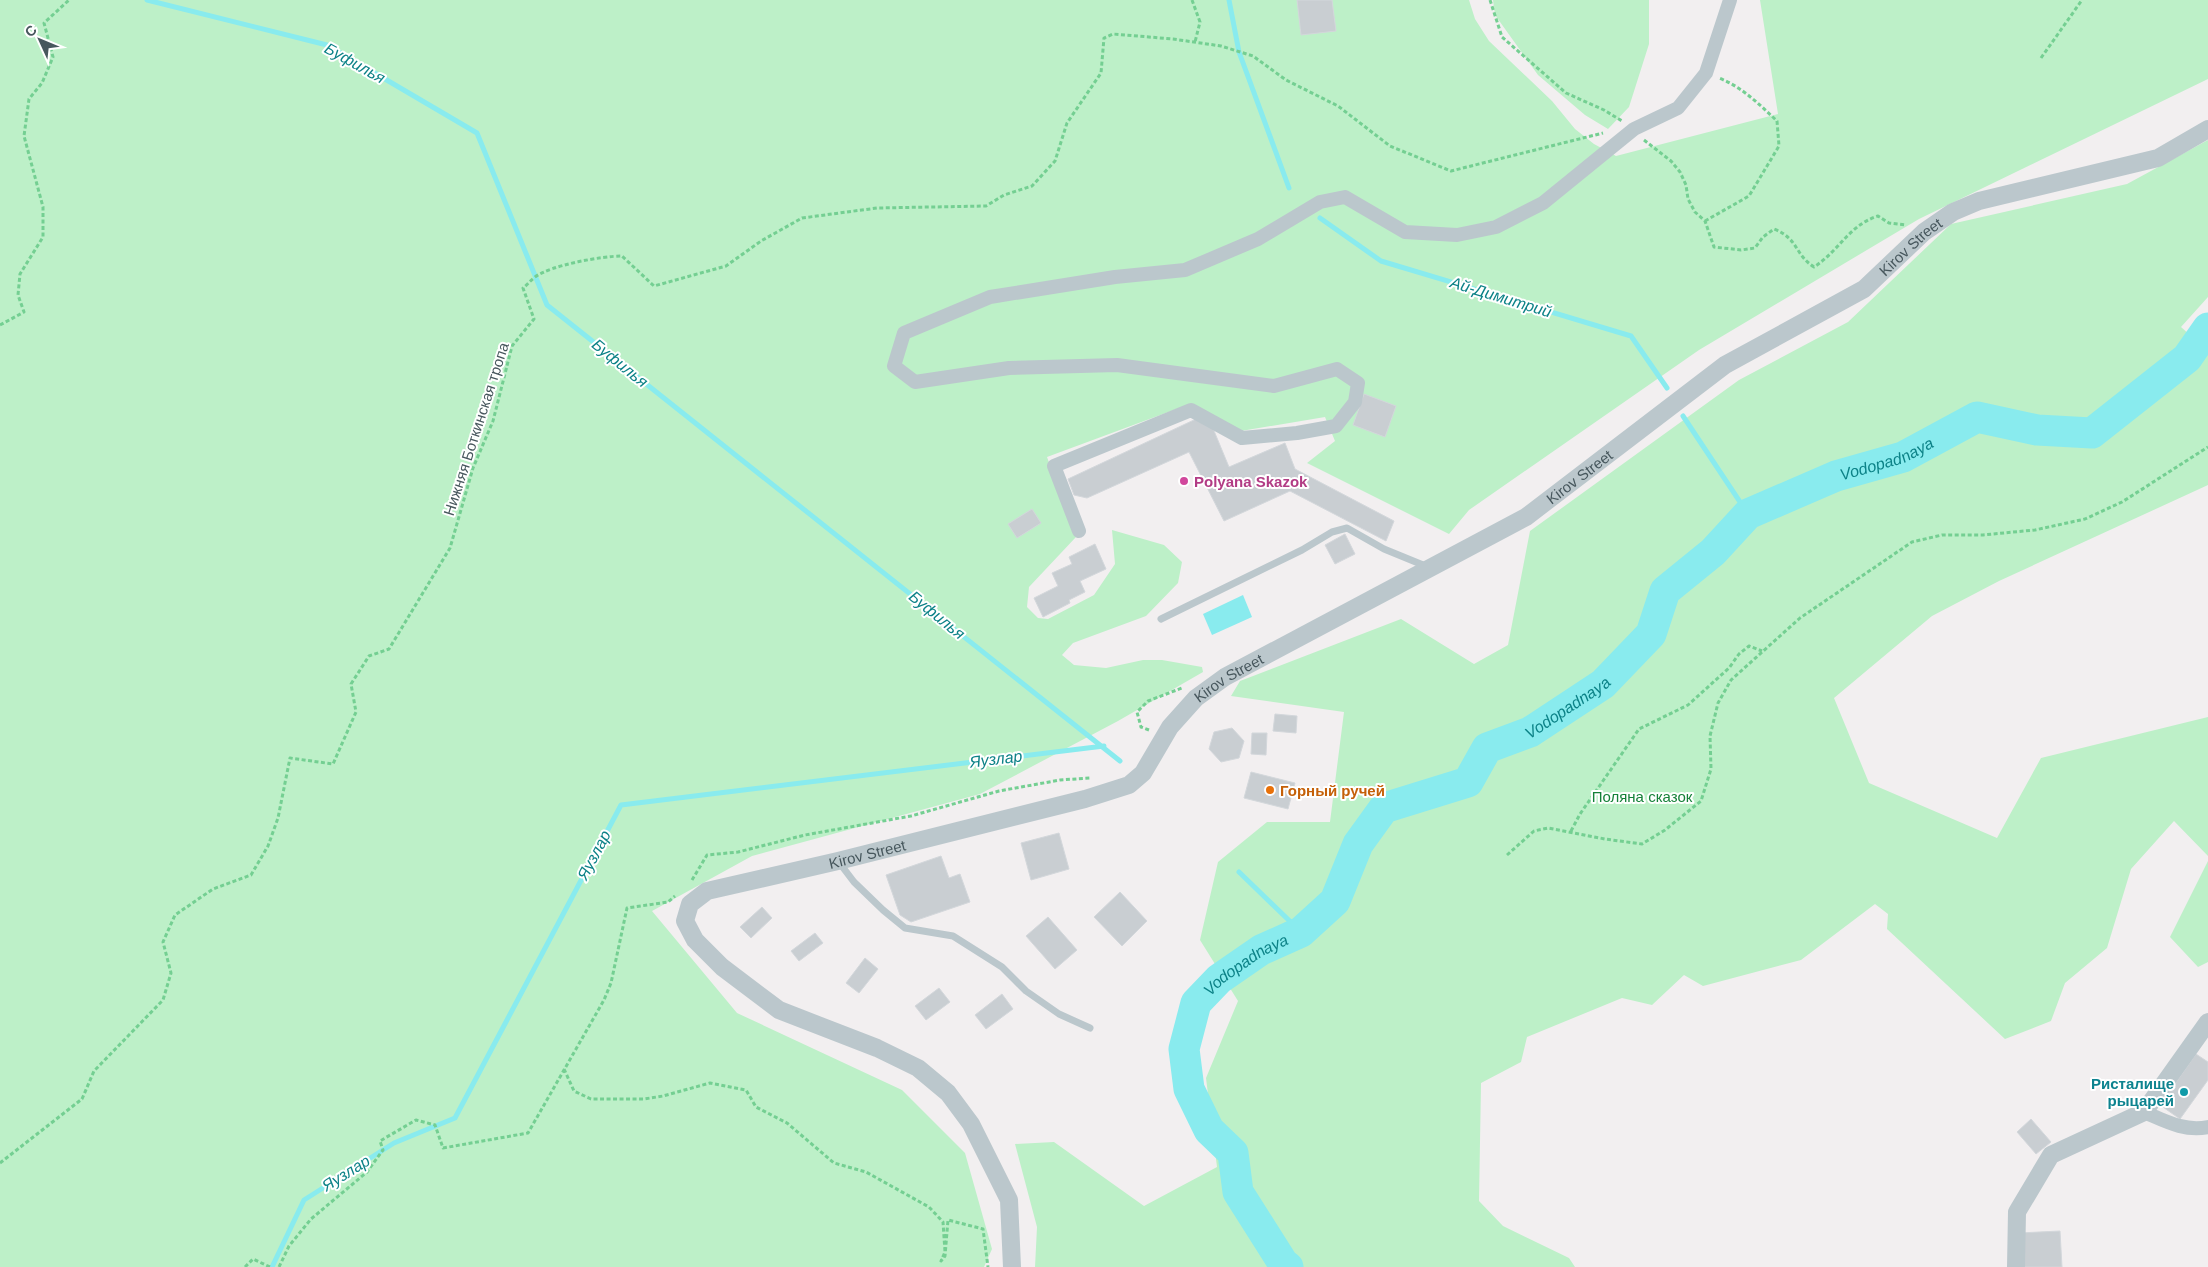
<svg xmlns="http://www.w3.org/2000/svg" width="2208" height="1267" viewBox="0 0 2208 1267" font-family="Arial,sans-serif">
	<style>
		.green { fill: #bdf0c8 }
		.water { fill: #89ebee }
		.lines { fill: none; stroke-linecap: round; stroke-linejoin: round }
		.stream { stroke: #89ebee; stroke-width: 5 }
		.river { stroke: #89ebee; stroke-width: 31 }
		.building { fill: #c9ced2; stroke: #d3d7db }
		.path { stroke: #74cf92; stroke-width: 3; stroke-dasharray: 4 2.5; stroke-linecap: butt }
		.service { stroke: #bbc7cc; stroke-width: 7 }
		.minor { stroke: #bbc7cc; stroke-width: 14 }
		.tertiary { stroke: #bbc7cc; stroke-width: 18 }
		.hotel-dot { fill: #d1479c; stroke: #fff; stroke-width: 2 }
		.food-dot { fill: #e8710a; stroke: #fff; stroke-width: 2 }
		.culture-dot { fill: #0f9aa8; stroke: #fff; stroke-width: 2 }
		.labels { text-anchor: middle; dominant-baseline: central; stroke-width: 4; stroke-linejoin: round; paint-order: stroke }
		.street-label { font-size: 15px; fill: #47575d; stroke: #fff }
		.hotel-label { font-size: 15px; font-weight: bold; fill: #b23c85; stroke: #fff; text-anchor: start }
		.food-label { font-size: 15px; font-weight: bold; fill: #c56008; stroke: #fff; text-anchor: start }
		.park-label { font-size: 15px; fill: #158138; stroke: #fff }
		.culture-label { font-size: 15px; font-weight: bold; fill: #0d838f; stroke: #fff; text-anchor: end }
		.water-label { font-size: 16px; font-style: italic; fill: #0c8287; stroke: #fff }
	</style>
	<rect width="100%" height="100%" fill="#f2eff0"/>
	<path class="green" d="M0,0h1469l6,19 14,22 63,60 23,28 19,15 22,12 162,-42 -18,-114h448v79l-289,140 -220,131 -230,160 -20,24 -142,-71 28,-22 -10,-24 -84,14 -51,-27 -143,53 29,80 -47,50 -2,20 11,11 10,1 46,-24 21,-31 -3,-34 52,15 18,17 -4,21 -32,33 -73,27 -11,12 12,10 32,3 37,-8h19l40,7 1,5 -85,49 -138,73 -228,62 -100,55 85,102 165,77 63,63 27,96 -8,18h-984z
		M1493,0h156v44l-20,63 -21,22 -23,-14 -47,-40 -43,-60z
		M2208,140v157l-27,30 27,24v134l-209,96 -67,35 -98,82 35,85 128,55 44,-80 167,-41v139l-34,-35 -43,48 -24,79 -42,35 -14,38 -46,18 -118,-110 1,-15 -13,-10 -74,56 -98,26 -19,-11 -32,30 -30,-7 -95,39 -6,25 -40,21 -2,118 24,25 66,32 6,9h-540l2,-40 -22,-83 39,-2 90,64 73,-39 -11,-89 32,-77 -38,-61 18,-78 49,-40h63l14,-110 -113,-16 9,-15 161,-62 73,45 34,-19 22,-114 209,-151 109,-58 103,-98 176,-40z
		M2208,861v101l-10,5 -28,-30z"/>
	<path class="water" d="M1243,595l9,22 -40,18 -9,-21z"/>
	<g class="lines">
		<path class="stream" d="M147,0l180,45 150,88 70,172 573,456
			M1229,0l10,52 50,136
			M1320,218l61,43 250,75 36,52
			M1683,416l65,98
			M1239,872l62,60
			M272,1267l32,-67 90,-57 61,-25 166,-313 483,-59"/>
		<path class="river" id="s1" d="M1288,1267l-5,-4 -45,-71 -5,-39 -24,-23 -20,-41 -5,-40 12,-46 23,-24 42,-29 40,-18 34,-31 23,-57 26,-36 84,-26 19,-34 43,-16 73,-48 48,-50 14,-43 48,-39 35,-38 88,-38 67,-19 74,-40 60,13 55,3 95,-75 21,-30"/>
	</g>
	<path class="building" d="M1297,0h35l4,31 -35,4z
		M1364,394l32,12 -11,31 -32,-12z
		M1196,419l16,7 17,41 56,-24 10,26 99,52 -8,20 -96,-50 -66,30 -35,-69 -102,46 -13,-3 -6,-16z
		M1032,509l9,14 -24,15 -9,-14z
		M1345,534l10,20 -20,10 -10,-19z
		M1095,544l11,25 -26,12 5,11 -16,8 1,3 -27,14 -9,-19 24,-12 -6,-13 20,-9 -3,-7z
		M1275,714l22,2 -1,17 -23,-2z
		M1232,728l12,13 -5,17 -18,4 -12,-13 5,-17z
		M1252,733h15l-1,22 -15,-1z
		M1251,772l44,11 -7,26 -44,-11z
		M1059,833l10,36 -38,11 -10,-37z
		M941,856l8,22 11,-4 10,28 -59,20 -11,-7 -14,-40z
		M1120,892l27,29 -25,25 -28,-29z
		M762,907l10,11 -21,20 -11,-11z
		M1048,917l29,33 -22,19 -29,-33z
		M815,933l8,10 -24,18 -8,-10z
		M865,958l13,11 -19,24 -13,-10z
		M939,988l11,14 -24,18 -11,-14z
		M1002,994l11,15 -27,20 -11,-14z
		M2196,1054l12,8v18l-28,39 -20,-14z
		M2031,1119l20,23 -15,12 -19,-22z
		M2060,1231l2,36h-42l-1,-34z"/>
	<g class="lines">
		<path class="path" d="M1192,0l8,22 -5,20
			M1490,0l12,37 64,56 38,17 18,11
			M2041,58l41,-58
			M1644,140l27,21 9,11 6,13 2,14 7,13 10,9 9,26 27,3 14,-2 8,-11 11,-8c25,10 20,25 40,38 25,-16 35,-42 64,-51l11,7 17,2
			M1705,221l44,-25 30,-50 -2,-25c-18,-17 -35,-34 -58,-43
			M0,325l24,-13 -6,-17 2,-21 23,-37v-30l-19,-71 5,-37 13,-16 11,-26 -9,-34 25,-23
			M1149,730l-8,-3 -4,-15 11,-11 34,-13
			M1571,831l9,-17 59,-85 49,-24 41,-37 10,-14 10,-8 13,5
			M1507,855l27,-24 14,-3 57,11 37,5 23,-14 36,-29 10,-32 -1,-33 8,-33 13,-23 69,-62 112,-76 30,-7h41l52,-5 50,-11 37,-17 86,-55
			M692,880l15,-25 31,-3 67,-17 106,-19 88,-25 61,-11 30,-2
			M564,1069l10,22 17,8h53l19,-3 47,-13 36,7 10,17 31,16 47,40 32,9 63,35 14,15 2,30 -4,9 4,-5 3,-36 35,9 5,38
			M0,1163l82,-64 12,-28 69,-71 8,-27 -8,-31 12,-27 38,-26 38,-14 17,-29 10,-28 12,-60 43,6 23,-52 -5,-28 18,-28 20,-7 61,-101 23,-80 20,-47 19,-75 22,-27 -11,-31c4,-3 7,-7 12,-11 16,-12 67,-21 87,-21l32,30 72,-20 35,-25 41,-23 75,-10 109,-2 18,-11 28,-9 23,-25 12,-38 34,-50 3,-35 9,-4 60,5 48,7 32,10 33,24 52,26 52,40 61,25 152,-38
			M245,1267l8,-8 17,8
			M279,1267l10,-21 22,-27 56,-47 16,-22 -3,-9 36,-21 19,5 8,23 85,-15 76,-133 7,-17 16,-75 41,-6 7,-6"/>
		<path class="service" d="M1161,619l141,-69 30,-18 15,-4 37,21 44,18
			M838,861l16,21 29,28 22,18 48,8 49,31 24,24 33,23 31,14"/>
		<path class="minor" d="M1079,531l-25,-65 137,-56 51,28 55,-5 39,-7 19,-24 3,-19 -21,-14 -63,17 -157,-21 -108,3 -94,14 -21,-16 10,-33 86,-36 125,-20 70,-7 73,-31 62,-37 25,-5 60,35 52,3 39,-8 47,-24 91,-74 44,-21 28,-35 24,-73
			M2144,1112c21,9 41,20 64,15"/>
		<g class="tertiary">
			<path id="s2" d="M1012,1267l-3,-67 -38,-76 -23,-31 -30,-25 -41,-20 -98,-38 -57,-43 -27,-27 -10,-19 5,-17 17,-13 131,-30 247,-62 44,-14 14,-12 27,-46 26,-29 29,-21 301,-160 199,-152 139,-76 60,-57 29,-20 26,-11 179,-43 50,-29"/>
			<path d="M2016,1267l1,-55 34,-57 93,-43 64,-90"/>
		</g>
	</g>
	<circle class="hotel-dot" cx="1184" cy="481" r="5"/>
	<circle class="food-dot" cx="1270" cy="790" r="5"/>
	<circle class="culture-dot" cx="2184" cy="1092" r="5"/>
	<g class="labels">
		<g class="street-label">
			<text stroke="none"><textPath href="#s2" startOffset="1945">Kirov Street</textPath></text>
			<text transform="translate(476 429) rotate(-72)">Нижняя Боткинская тропа</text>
			<text stroke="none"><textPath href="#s2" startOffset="1540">Kirov Street</textPath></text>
			<text stroke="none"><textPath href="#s2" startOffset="1135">Kirov Street</textPath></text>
			<text stroke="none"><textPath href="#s2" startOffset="715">Kirov Street</textPath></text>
		</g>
		<g class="hotel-label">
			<text x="1194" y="481">Polyana Skazok</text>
		</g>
		<g class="food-label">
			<text x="1280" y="790">Горный ручей</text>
		</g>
		<g class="park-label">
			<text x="1642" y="796">Поляна сказок</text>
		</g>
		<g class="culture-label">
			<text x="2174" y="1083">Ристалище<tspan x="2174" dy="17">рыцарей</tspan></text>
		</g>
		<g class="water-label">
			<text transform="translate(355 63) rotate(29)">Буфилья</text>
			<text transform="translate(1501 297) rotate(17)">Ай-Димитрий</text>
			<text transform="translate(620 363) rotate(39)">Буфилья</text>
			<text stroke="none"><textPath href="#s1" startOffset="1214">Vodopadnaya</textPath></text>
			<text transform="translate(937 615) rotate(39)">Буфилья</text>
			<text stroke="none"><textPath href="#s1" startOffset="794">Vodopadnaya</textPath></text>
			<text transform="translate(996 759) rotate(-7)">Яузлар</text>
			<text transform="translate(594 855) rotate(-62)">Яузлар</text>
			<text stroke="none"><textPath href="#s1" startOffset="360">Vodopadnaya</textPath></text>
			<text transform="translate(346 1173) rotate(-32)">Яузлар</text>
		</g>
	</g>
	<g transform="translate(40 40) rotate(314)" stroke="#ffffff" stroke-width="4" paint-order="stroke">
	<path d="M0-4L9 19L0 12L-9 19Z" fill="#47575d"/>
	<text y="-8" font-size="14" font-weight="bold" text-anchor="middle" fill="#47575d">С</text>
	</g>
</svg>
